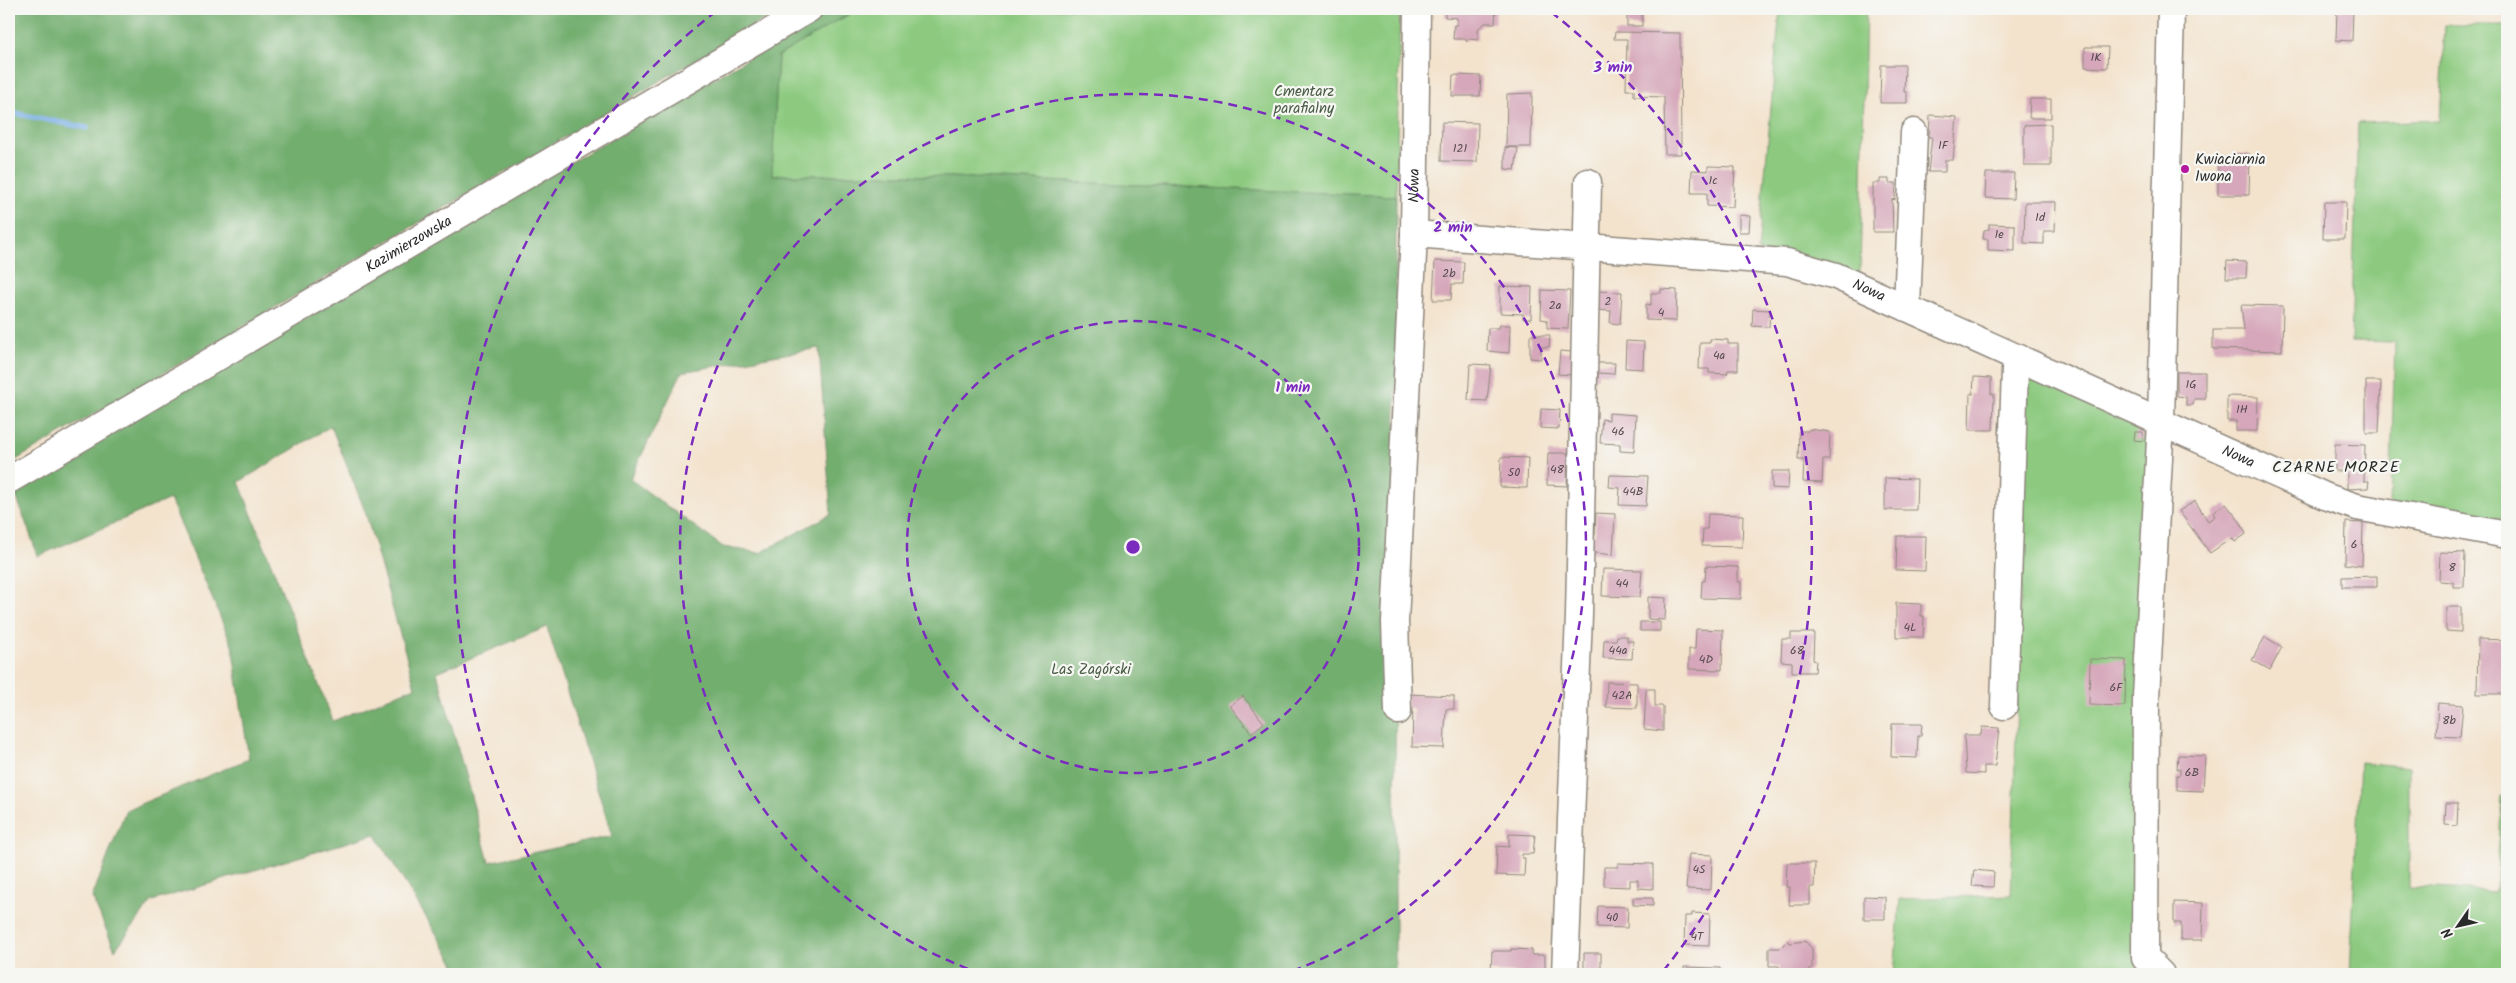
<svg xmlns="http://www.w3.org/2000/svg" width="2516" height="983" viewBox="0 0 2516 983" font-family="Kalam,sans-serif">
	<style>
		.green { fill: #8dca80; stroke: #5c7a56 }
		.forest { fill: #72ae6e; stroke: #4e6c4c; fill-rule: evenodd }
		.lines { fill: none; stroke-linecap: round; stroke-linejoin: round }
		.stream { stroke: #79afe7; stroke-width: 5.5 }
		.building { fill: #d6a7ba }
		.minor-casing { stroke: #8f877c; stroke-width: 29 }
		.minor { stroke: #fff; stroke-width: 26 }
		.ring { fill: none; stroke: #7b2cbf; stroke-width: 2.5; stroke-dasharray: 9 6 }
		.poi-dot { fill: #b5179e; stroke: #f6f6f2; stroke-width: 2 }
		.labels { text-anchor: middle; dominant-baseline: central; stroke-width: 4.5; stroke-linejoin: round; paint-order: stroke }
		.number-label { font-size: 12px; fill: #564a4f }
		.park-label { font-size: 15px; fill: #485b44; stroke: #f6f6f2 }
		.poi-label { font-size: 15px; fill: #2b2b2b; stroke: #f6f6f2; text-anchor: start }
		.street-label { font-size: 15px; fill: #2b2b2b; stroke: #f6f6f2 }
		.neighbourhood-label { font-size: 16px; letter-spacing: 1px; fill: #2b2b2b; stroke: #f6f6f2 }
		.centre { fill: #7b2cbf; stroke: #f6f6f2; stroke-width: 2.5 }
		.ring-label { font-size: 15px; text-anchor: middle; font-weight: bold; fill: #7b2cbf; stroke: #f6f6f2; stroke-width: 4.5; stroke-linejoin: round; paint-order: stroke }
	</style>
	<rect width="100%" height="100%" fill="#f6f6f2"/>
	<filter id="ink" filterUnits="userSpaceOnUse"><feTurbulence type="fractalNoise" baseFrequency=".02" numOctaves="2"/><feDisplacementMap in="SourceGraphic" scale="10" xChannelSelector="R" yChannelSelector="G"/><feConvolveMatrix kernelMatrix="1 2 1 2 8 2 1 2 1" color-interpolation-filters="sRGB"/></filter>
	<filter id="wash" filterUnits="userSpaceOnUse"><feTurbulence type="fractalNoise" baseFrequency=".0096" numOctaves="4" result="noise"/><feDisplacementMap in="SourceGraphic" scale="20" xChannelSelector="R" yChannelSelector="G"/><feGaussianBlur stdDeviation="1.12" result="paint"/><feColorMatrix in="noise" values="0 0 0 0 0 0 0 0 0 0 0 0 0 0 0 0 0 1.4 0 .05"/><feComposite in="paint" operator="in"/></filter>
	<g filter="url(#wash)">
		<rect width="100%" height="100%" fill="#f3e3cd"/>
		<path class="green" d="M858,9h542l-4,187 -492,-21h-133l7,-119z
			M1780,9h86l-6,266 -102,-24z
			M2445,25h62v495l-117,-16 5,-162 -44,-1 7,-218 82,-3z
			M2027,375l123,58 -14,541h-242l6,-75 111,-4z
			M2360,762l49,5v120l87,4 6,-94h5v177h-157z"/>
		<path class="forest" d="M9,9h773l-773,455z
			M832,9h26l-80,47 -6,119h132l492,21 -1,778h-934l-86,-140 -223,67 -37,49 -23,-53 34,-87 123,-51 -17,-114 -62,-146 -132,57 -24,-66zM819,348l12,166 -71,39 -37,-6 -93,-68 52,-107zM331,426l34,85 50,176 -82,34 -94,-239zM547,627l65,209 -123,26 -52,-190z"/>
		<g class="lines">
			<path class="stream" d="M9,112l78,16"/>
		</g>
		<g id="blocks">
			<path class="building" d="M1445,9h51l-1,14h-10l-7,6v11l-11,-1v3l-2,-3h-12l1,-14h3v-7l-12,-1z
				M1627,9h15v17h-15z
				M2337,9h16l-1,32 -16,-1z
				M1615,32l65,1 1,121h-16l-1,-57 -30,-1v-6h-8l1,-51h-13z
				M2085,47h23l-1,21 -22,-1z
				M1881,65h24l-1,27h3v11h-27z
				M1453,75l28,1 -1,20h-28z
				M1532,93l-1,54h-25l1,-53z
				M2030,99h21v19h-22z
				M1930,115l27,2 -4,43h-8v12h-17l4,-35h-3z
				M1442,122l36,1 -1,39 -36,-1z
				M2051,124v42h-27v-41z
				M1505,147l13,1 -3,22 -10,-1z
				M2233,154h17l-1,41h-31v-38h15z
				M1708,166l27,1 -2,40 -26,-1v-13h-16l1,-23 16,1z
				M1986,173h28l-1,26 -28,-1z
				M1880,179h9v4h7l-1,17 -3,-1 1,33h-20v-49h7z
				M2025,202h31l-1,29h-11v13l-20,-1z
				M2324,202h22l-1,37h-22z
				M1739,215l11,1 -1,16h-10z
				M1989,224l26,1v26l-27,-1v-11h-5l1,-9 5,-1z
				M1435,261l29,1 -1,22h-11l-1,16h-18z
				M2227,261l20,1 -1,16h-20z
				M1500,286l32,1 -1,32h-8v-5l-23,-1z
				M1661,289l16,1 -1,31 -30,-1v-16l5,1v-12h10z
				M1542,290l28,1 -2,38 -21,-1v-8l-6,-1z
				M1595,291l27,1 -2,32 -10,-1 1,-12 -17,-1z
				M2241,305l42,1 -1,45 -69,-2v-19h31z
				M1753,309l17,1 -1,17 -17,-1z
				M1500,325h10l-1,28 -22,-2 1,-23h11z
				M1530,335h20l-1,12h-8v12l-11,-1z
				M1710,339l18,1v4h10v26h-10l-1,4 -18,-1v-4h-10l1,-26h10z
				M1626,341l18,1 -1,27 -18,-1z
				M1560,351l13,1 -1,23 -14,-1z
				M1590,363h25l-1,11 -16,-1v5l-9,-1z
				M1470,364l21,1 -4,36 -19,-1z
				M2177,372h28v27h-11l-1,6h-7v-8l-9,-1z
				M1974,377l17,1v16h3l-1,36h-24l1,-36h3z
				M2366,381h15l-2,52h-13z
				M2227,396l31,1 -1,34h-21v-10h-9z
				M1541,409l19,1 -1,19 -19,-1z
				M1609,413l27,2 -2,37 -14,-1v-7l-20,-1 2,-24 7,1z
				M1810,429l20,3 -1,28h-6l-1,23 -19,-1 1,-22h-6l1,-29h9z
				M2135,432h8v9l-9,-1z
				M2335,444l30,1 -1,36h5l-1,7 -21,1v-18h-12z
				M1548,453h20l-1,33 -20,-1z
				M1501,457l27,1 -1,30 -27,-1z
				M1772,471h17l-1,18 -16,-1z
				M1610,475l38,1 -2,30 -27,-1 1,-17 -11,-1z
				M1885,478l32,1 -1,31h-31z
				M2195,501l13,20 7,-5 -2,-3 3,-3 10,-6 15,19 5,11 -11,8 -3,-4 -22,15 -31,-42z
				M1596,513l19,1 -2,41 -26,-3 1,-18 7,1z
				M1708,514l35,1 -1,32 -40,-1 1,-17h4z
				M2346,522l17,1 -1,43 -17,-2z
				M1897,536h29l-1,35 -29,-1z
				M2440,552l25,1 -1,34h-11v-5l-14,-1z
				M1706,566l32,1v15h3v17l-40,-1 1,-17h3z
				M1603,569l39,1 -2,27 -38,-1z
				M2377,576v11h-35v-10z
				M1648,597l18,1 -1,22 -17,-1z
				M1896,603l25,1v12h3l-1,21h-27z
				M2446,607h15v25l-15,-1z
				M1640,622h20v9h-20z
				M1696,629l27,1 -1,40 -33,-1v-20h6z
				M1791,633h23l-1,27 3,1 -1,11h-23v-10l-11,-1 1,-22h9z
				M1617,636h10v5h6l-1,18 -29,-1 1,-18h12z
				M2265,637l17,10 -12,23 -18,-10z
				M2478,639l29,1v54h-30z
				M2090,659l36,1 -1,46 -36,-1z
				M1607,682l30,1v25l-31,-1z
				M1646,689h9v17h8v25l-19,-2z
				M1408,694l46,2v13h-8l-2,39 -32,-1 1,-39h-6z
				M1243,696l21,27 -13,10 -21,-27z
				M2438,703l25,2 -3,32 -24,-1z
				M1892,724h30l-1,12h-3l-1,22 -26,-1z
				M1982,727l17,1 -4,38h-11v8l-18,-1 -2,-38h17z
				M2178,755l27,1 -2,35 -26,-1v-15h3v-6h-3z
				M2446,803h12l-1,23 -12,-1z
				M1509,834l26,1 -2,19h-11v4h3l-1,18 -28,-1 1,-29 12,1z
				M1689,854l23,1 -1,35 -25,-1z
				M1618,863l35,1v25l-15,-1v-8h-8v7l-26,-1v-19h14z
				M1787,863h28l-1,24h-4v18h-21l1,-18h-4z
				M1974,870l20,2 -1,15 -21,-1z
				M1864,896l21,1v22h-21z
				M1633,898h20v8l-20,-1z
				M2174,902l29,1 -1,37h-21v-17h-7z
				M1598,906l30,1 -1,21 -30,-1z
				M1692,913l18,1 -1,32 -25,-1 1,-29h7z
				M1788,940l2,3 15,-2 7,8v18l-7,7 -26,-1v-7h-10v-18h11z
				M1511,949l21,1v5h13v19l-54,-2 1,-21h19z
				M1584,953h17v21h-17z
				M1684,967l36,1v6h-36z"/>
		</g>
	</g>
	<g filter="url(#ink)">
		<use href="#blocks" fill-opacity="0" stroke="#8f877c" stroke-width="1"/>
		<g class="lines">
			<defs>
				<g id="minor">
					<path id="s1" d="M1414,234l373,28 49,14 491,221 30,10 150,28"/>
					<path d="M1907,308l7,-176"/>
					<path id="s2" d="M9,480l800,-471"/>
					<path d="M2004,706l11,-337 4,-11"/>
					<path id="s3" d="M1398,711l-3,-89 19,-388 3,-225"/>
					<path d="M1565,974l14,-359 9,-433"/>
					<path d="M2161,974l-16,-16 1,-261 15,-275 10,-413"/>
				</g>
			</defs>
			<use href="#minor" class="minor-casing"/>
			<use href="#minor" class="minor"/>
		</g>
	</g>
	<g class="ring">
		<circle cx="1133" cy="547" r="226"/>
		<path d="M982 974A453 453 0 1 1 1284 974"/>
		<path d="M602 970A679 679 0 0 1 715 12M1551 12A679 679 0 0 1 1664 970"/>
	</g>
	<circle class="poi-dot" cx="2185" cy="169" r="5"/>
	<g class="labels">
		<g class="number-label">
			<text x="2096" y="57">1K</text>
			<text x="1943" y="145">1F</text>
			<text x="1460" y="148">121</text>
			<text x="1713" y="180">1c</text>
			<text x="2040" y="217">1d</text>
			<text x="1999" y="234">1e</text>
			<text x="1449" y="273">2b</text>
			<text x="1608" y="301">2</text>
			<text x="1555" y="305">2a</text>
			<text x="1661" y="312">4</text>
			<text x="1719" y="355">4a</text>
			<text x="2191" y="384">1G</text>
			<text x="2242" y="409">1H</text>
			<text x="1618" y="431">46</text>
			<text x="1557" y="469">48</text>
			<text x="1514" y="472">50</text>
			<text x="1633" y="491">44B</text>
			<text x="2354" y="544">6</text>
			<text x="2452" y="567">8</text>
			<text x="1622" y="583">44</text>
			<text x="1910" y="627">4L</text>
			<text x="1618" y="650">44a</text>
			<text x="1797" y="650">68</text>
			<text x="1706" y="659">4D</text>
			<text x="2116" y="687">6F</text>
			<text x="1622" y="695">42A</text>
			<text x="2449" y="720">8b</text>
			<text x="2192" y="772">6B</text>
			<text x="1699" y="869">4S</text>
			<text x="1612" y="917">40</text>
			<text x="1697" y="936">4T</text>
		</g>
		<g class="park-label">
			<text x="1304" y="92">Cmentarz<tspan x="1304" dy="17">parafialny</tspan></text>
			<text x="1091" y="670">Las Zagórski</text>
		</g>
		<g class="poi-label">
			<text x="2195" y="160">Kwiaciarnia<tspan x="2195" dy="17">Iwona</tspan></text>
		</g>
		<g class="street-label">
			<text stroke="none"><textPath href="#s3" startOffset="526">Nowa</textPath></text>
			<text stroke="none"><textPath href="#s2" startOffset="464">Kazimierzowska</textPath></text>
			<text stroke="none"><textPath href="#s1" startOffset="461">Nowa</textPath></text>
			<text stroke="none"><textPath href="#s1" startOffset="866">Nowa</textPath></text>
		</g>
		<g class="neighbourhood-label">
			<text x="2336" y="467">CZARNE MORZE</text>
		</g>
	</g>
	<circle cx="1133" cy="547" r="8" class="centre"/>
	<g class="ring-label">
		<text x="1613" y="72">3 min</text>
		<text x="1453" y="232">2 min</text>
		<text x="1293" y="392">1 min</text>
	</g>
	<rect width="2516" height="983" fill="none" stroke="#f6f6f2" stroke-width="30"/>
	<g transform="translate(2458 926) rotate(236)" stroke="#f6f6f2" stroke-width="4" paint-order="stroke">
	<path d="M0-4L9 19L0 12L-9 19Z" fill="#2b2b2b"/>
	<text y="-8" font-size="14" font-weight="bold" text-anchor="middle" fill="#2b2b2b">N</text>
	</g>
</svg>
